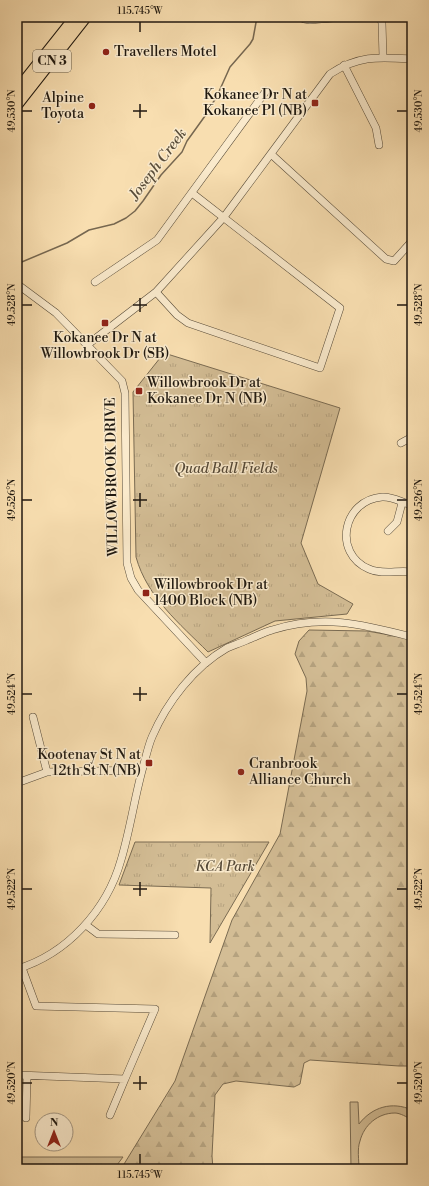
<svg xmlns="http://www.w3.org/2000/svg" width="429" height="1186" viewBox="0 0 429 1186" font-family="'Libre Bodoni',serif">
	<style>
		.green { fill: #d3bd95; stroke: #7a6b52 }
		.forest { fill: url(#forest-firs); stroke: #7a6b52 }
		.park { fill: url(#park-tufts); stroke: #7a6b52 }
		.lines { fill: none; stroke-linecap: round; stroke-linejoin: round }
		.stream { stroke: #766750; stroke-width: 1.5 }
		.minor-casing { stroke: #564a38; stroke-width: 8 }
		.highway-casing { stroke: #201910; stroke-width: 12 }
		.minor { stroke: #faeacc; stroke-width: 7 }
		.highway { stroke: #f8deb0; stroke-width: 10 }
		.ticks { fill: none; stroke: #201910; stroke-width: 1.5 }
		.poi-dot { fill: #8f2418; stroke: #faeacc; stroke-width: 1.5 }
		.labels { text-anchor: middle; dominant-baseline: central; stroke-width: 3; stroke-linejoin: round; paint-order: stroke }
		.shield { fill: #faeacc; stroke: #615848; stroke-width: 1 }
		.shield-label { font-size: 13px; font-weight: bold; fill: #201910 }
		.poi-label { font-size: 14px; fill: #201910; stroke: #faeacc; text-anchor: start }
		.park-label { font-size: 14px; font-style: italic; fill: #564a38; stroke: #faeacc }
		.street-label { font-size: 14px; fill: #201910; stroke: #faeacc }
		.water-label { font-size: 15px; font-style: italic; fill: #594d3a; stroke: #faeacc }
		.neatline { fill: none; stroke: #201910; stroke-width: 1.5 }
		.ticks-label { font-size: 10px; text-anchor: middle; fill: #201910 }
	</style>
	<defs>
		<pattern id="forest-firs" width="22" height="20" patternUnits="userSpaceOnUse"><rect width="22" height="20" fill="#d3bd95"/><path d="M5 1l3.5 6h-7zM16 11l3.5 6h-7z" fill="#b5a27f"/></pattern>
		<pattern id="park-tufts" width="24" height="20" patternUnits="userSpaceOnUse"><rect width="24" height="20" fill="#d3bd95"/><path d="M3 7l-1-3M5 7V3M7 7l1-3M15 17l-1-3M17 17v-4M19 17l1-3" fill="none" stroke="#b5a27f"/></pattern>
	</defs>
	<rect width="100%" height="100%" fill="#f8deb0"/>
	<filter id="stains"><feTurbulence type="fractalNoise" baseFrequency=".005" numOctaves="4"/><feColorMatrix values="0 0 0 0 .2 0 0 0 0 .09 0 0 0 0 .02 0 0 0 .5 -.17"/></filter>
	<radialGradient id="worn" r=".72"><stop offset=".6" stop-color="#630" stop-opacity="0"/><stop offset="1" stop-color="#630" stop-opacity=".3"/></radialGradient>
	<path class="green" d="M350,1102h8l1,22c13,-17 33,-23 53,-14v10c-5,-3 -12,-7 -17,-7 -17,0 -31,12 -35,28 -3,8 -1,19 -1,28h-8z"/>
	<path class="forest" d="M309,630l58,1 45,8v427h-13l-89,-6 -6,3 -4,21 -6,3 -58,-6 -13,3 -8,11 -3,61 1,13h-92l54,-88 57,-161 48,-86 27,-143 -1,-13 -11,-24 4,-13z"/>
	<path class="park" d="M164,353l176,55 -39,135 17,41 35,20 -6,10 -72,7 -67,31c-28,-28 -61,-55 -72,-95l-3,-165z
		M135,842h134l-59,101 1,-55 -92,-3z
		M17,1157h106l-9,12h-97z"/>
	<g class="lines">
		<path class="stream" d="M17,264l50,-21 22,-13 25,-6 12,-6 9,-7 8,-10 18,-26 21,-23 5,-11 18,-25 12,-20 13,-29 20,-23 3,-5 4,-22"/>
		<defs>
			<path id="minor" d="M304,17v2l6,1 34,-3
				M380,17l2,6 1,34
				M344,65l32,63 3,17
				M271,154l115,105 8,2 18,-20
				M95,282l62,-42 109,-149
				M17,284l39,29 66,68 3,12 2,170 4,15 7,12 68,73
				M156,292l21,23 11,8 132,45 20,-60 -148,-115
				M87,345l69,-53 68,-75 106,-143c29,-19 49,-17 82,-15
				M401,443l11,-6
				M412,505c-10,-2 -19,-9 -30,-8 -39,3 -50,56 -13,72 13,6 29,1 43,3
				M388,531l9,-9 5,-19
				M33,717l14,55
				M17,783l30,-11 95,-2
				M86,925l12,9 77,1
				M17,969c50,-15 90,-59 104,-109 10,-33 14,-67 24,-100 2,-8 4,-16 7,-23 15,-35 42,-70 75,-89 7,-3 14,-5 20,-8 8,-3 17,-8 25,-10 51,-16 90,-6 140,7
				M17,1075l108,4 30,-70 -119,-3 -14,-38
				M110,1115l15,-36
				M26,1118l1,-42"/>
			<path id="highway" d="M17,90l58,-73
				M17,105l69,-88"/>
		</defs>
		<use href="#minor" class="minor-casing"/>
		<use href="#highway" class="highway-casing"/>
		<use href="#minor" class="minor"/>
		<use href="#highway" class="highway"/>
	</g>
	<path class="ticks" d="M140,22v10M140,104v14M22,111h10M133,111h14M397,111h10M140,298v14M22,305h10M133,305h14M397,305h10M140,493v14M22,500h10M133,500h14M397,500h10M140,687v14M22,694h10M133,694h14M397,694h10M140,882v14M22,889h10M133,889h14M397,889h10M140,1076v14M22,1083h10M133,1083h14M397,1083h10M140,1154v10"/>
	<g class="poi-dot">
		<circle cx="106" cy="52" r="4"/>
		<rect x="311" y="99" width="8" height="8" rx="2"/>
		<circle cx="92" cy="106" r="4"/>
		<rect x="101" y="319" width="8" height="8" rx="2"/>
		<rect x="135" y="387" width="8" height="8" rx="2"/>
		<rect x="142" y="589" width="8" height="8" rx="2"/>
		<rect x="145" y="759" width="8" height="8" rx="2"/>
		<circle cx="241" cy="772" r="4"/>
	</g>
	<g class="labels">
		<rect class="shield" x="33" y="50" width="38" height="22" rx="3"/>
		<g class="shield-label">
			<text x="52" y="61">CN 3</text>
		</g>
		<g class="poi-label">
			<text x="114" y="52">Travellers Motel</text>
			<text x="307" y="95" text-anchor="end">Kokanee Dr N at<tspan x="307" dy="16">Kokanee Pl (NB)</tspan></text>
			<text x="84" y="98" text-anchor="end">Alpine<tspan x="84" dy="16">Toyota</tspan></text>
			<text x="105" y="338" text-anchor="middle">Kokanee Dr N at<tspan x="105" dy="16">Willowbrook Dr (SB)</tspan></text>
			<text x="147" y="383">Willowbrook Dr at<tspan x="147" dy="16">Kokanee Dr N (NB)</tspan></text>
			<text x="154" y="585">Willowbrook Dr at<tspan x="154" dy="16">1400 Block (NB)</tspan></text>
			<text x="141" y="755" text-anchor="end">Kootenay St N at<tspan x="141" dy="16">12th St N (NB)</tspan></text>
			<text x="249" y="764">Cranbrook<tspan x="249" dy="16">Alliance Church</tspan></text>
		</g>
		<g class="park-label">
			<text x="226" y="469">Quad Ball Fields</text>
			<text x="225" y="867">KCA Park</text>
		</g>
		<g class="street-label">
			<text transform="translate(112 477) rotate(-91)">WILLOWBROOK DRIVE</text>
		</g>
		<g class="water-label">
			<text transform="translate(158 164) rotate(-53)">Joseph Creek</text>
		</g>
	</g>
	<rect width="429" height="1186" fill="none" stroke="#f8deb0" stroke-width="44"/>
	<g transform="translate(54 1132)"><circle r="19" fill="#faeacc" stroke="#a39681"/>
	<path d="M0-3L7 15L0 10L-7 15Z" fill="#8f2418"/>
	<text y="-6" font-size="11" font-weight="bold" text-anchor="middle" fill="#201910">N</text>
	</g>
	<rect x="22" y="22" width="385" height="1142" class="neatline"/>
	<g class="ticks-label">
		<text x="140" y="14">115.745°W</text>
		<text transform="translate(11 111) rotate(-90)" y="4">49.530°N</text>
		<text transform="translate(418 111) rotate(-90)" y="4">49.530°N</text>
		<text transform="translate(11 305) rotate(-90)" y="4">49.528°N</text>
		<text transform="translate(418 305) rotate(-90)" y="4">49.528°N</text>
		<text transform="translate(11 500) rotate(-90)" y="4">49.526°N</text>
		<text transform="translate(418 500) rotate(-90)" y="4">49.526°N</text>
		<text transform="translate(11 694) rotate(-90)" y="4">49.524°N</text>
		<text transform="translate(418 694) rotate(-90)" y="4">49.524°N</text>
		<text transform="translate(11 889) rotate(-90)" y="4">49.522°N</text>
		<text transform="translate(418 889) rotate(-90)" y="4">49.522°N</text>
		<text transform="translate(11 1083) rotate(-90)" y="4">49.520°N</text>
		<text transform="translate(418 1083) rotate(-90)" y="4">49.520°N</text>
		<text x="140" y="1178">115.745°W</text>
	</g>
	<rect width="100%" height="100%" filter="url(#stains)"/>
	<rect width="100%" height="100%" fill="url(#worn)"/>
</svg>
